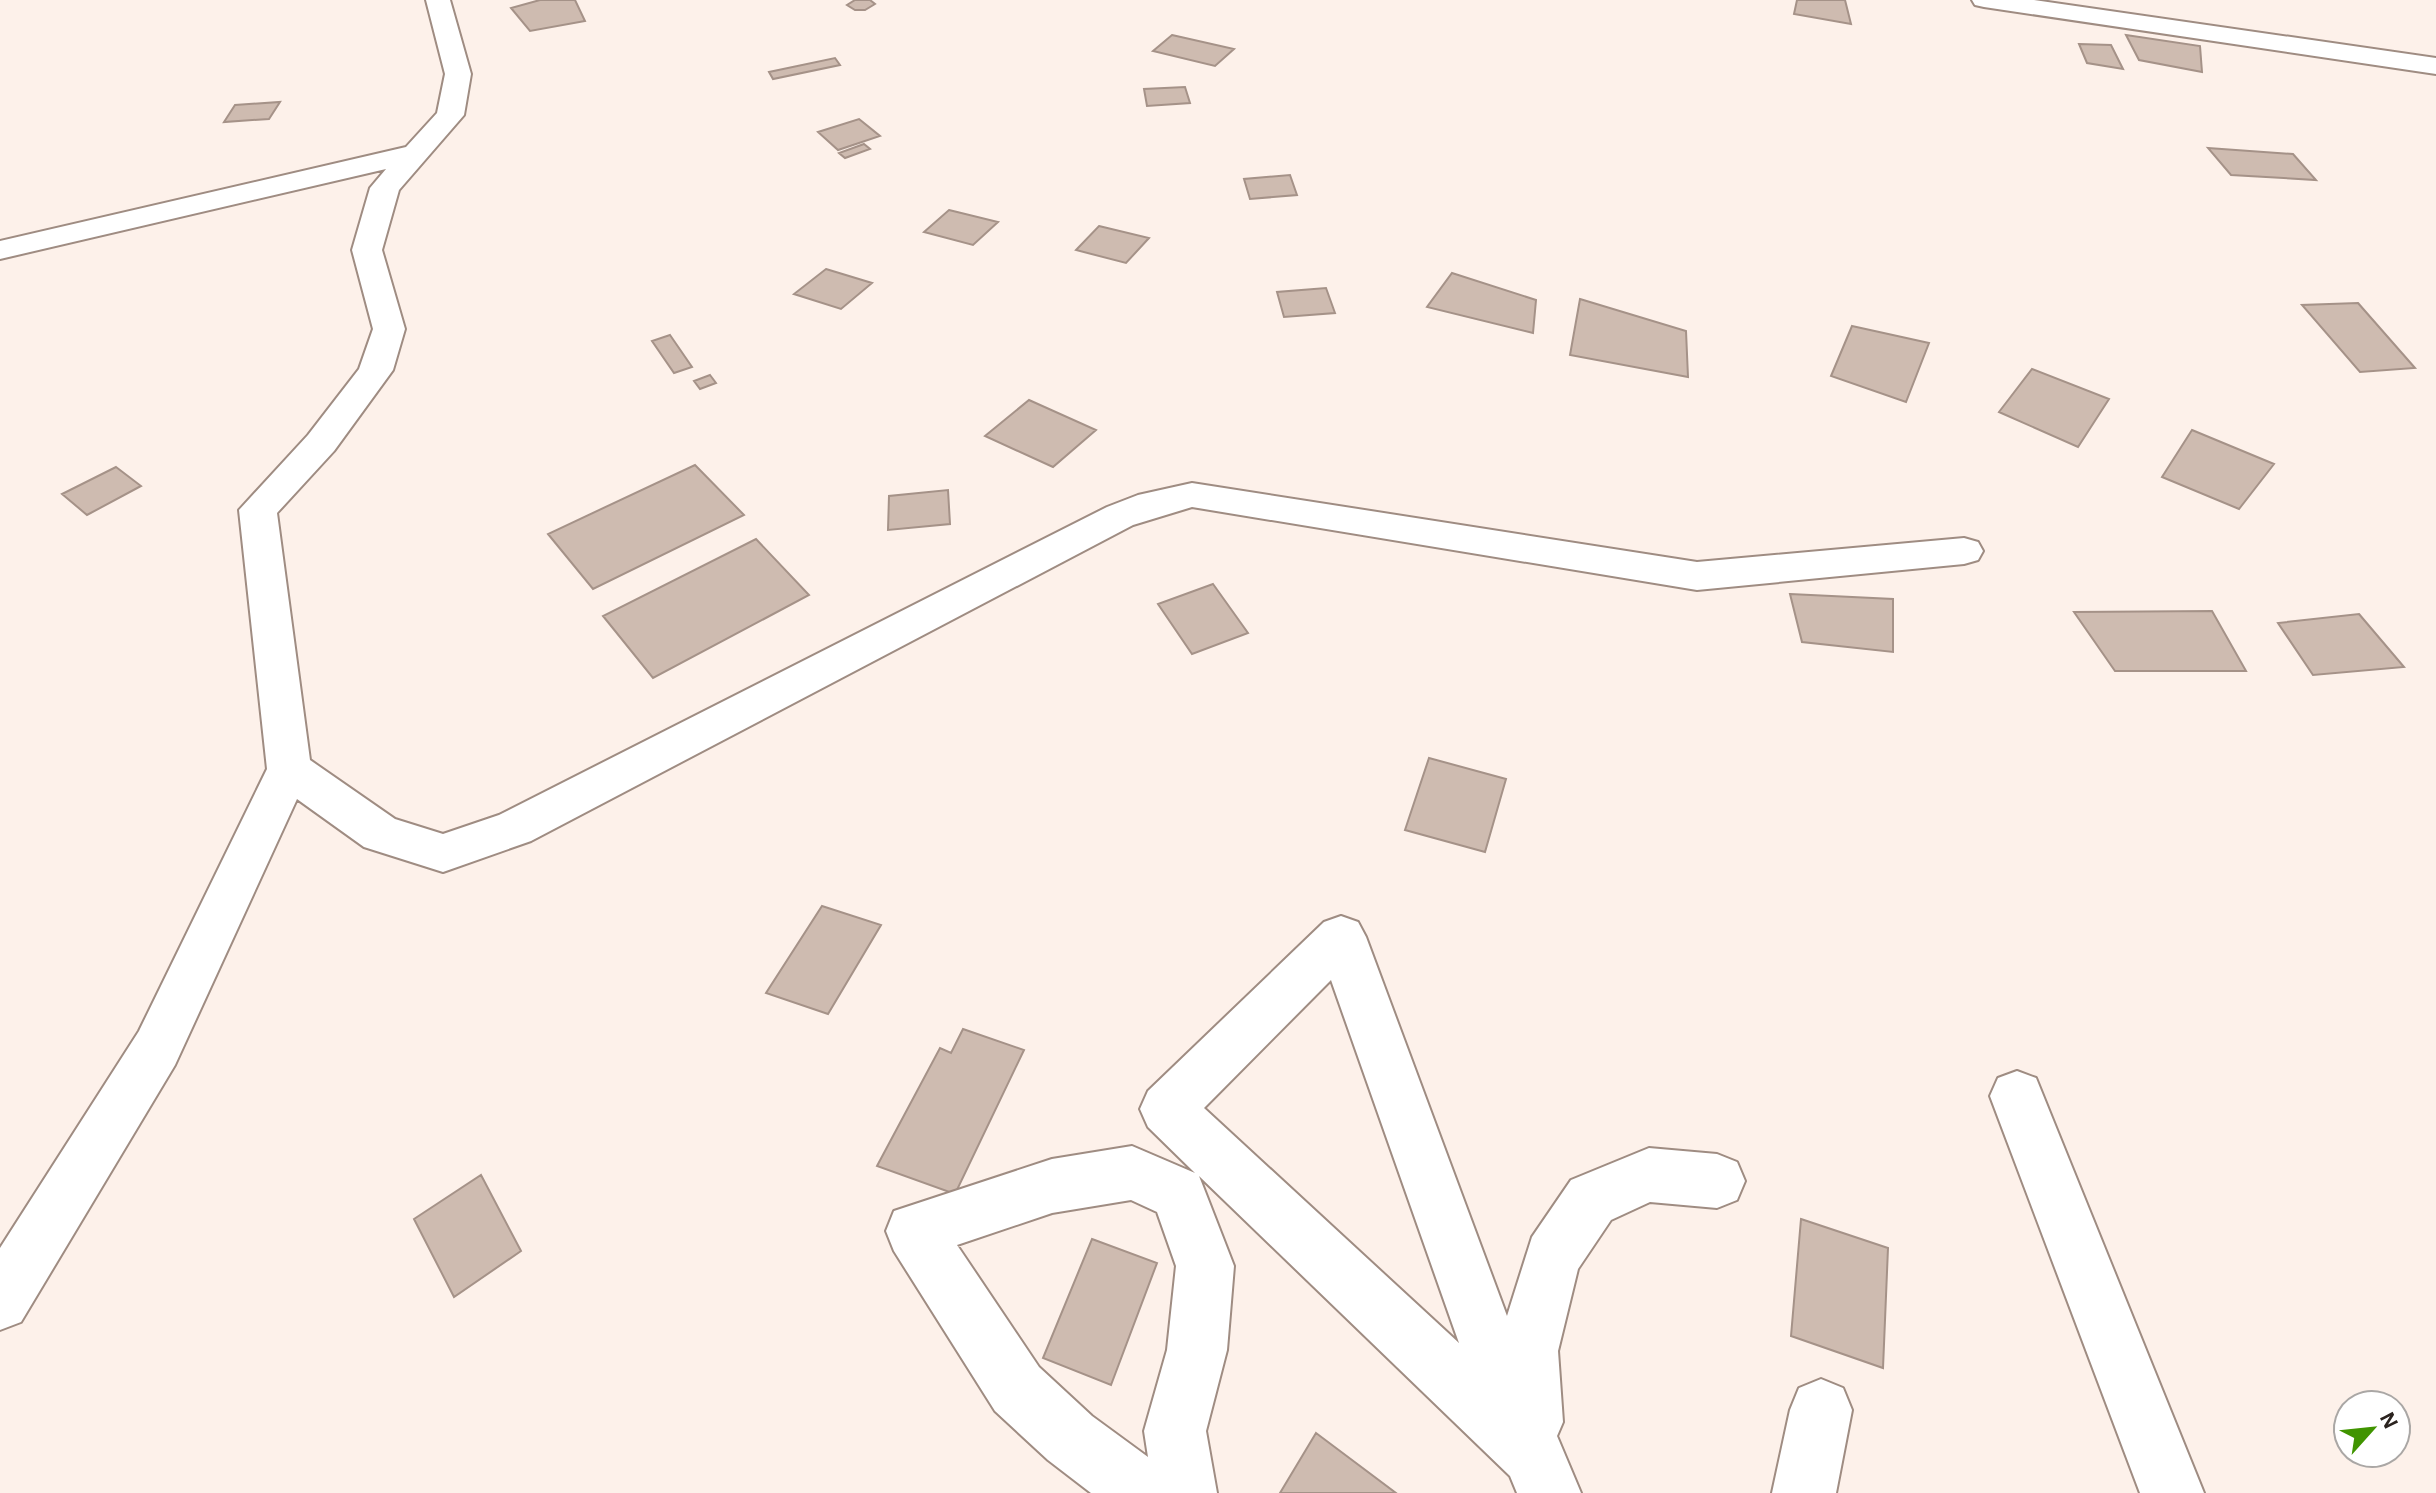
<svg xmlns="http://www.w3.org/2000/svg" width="2436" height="1493" viewBox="0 0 2436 1493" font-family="'Alegreya Sans',sans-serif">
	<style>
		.building { fill: #cebbb0; stroke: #a59288; stroke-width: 2 }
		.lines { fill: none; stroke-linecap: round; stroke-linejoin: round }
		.minor-casing { stroke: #9f8c82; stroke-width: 4 }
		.minor { fill: #fff; fill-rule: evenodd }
	</style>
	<rect width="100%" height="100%" fill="#fdf1ea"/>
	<path class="building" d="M540,0h35l10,21 -55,10 -19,-23z
		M870,0l5,4 -10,6h-10l-8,-5 8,-5z
		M1797,0h48l6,24 -57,-10z
		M1172,35l62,14 -19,17 -62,-15z
		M2126,35l74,11 2,26 -63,-12z
		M2079,44l32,1 12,24 -36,-6z
		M835,58l5,7 -67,14 -4,-7z
		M1185,87l5,16 -43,3 -3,-17z
		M280,102l-11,17 -45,3 11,-17z
		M859,119l21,17 -42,14 -20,-18z
		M864,144l6,5 -25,9 -6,-5z
		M2208,148l85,6 23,26 -85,-5z
		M1290,175l7,20 -47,4 -6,-20z
		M949,210l49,12 -25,23 -49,-13z
		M1099,226l50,12 -23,25 -50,-13z
		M826,269l46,14 -31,26 -47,-15z
		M1452,273l84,27 -3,33 -106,-26z
		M1326,288l9,25 -51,4 -7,-25z
		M1580,299l106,32 2,46 -118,-22z
		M2358,303l57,65 -55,4 -58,-67z
		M1852,326l77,17 -23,59 -75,-26z
		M670,335l22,32 -18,6 -22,-32z
		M2032,369l77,30 -31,48 -79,-35z
		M710,375l6,8 -16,6 -6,-8z
		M1029,400l67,30 -43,37 -68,-31z
		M2192,430l82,34 -35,45 -77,-32z
		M695,465l49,50 -151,74 -45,-55z
		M116,467l25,19 -54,29 -25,-21z
		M948,490l2,34 -62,6 1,-34z
		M756,539l53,56 -156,83 -50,-62z
		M1213,584l35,49 -56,21 -34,-50z
		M1790,594l103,5v53l-91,-10z
		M2212,611l34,60h-131l-41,-59z
		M2359,614l45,53 -91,8 -35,-52z
		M1429,758l77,21 -21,73 -80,-22z
		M822,906l59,19 -53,89 -62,-21z
		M963,1029l61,21 -69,144 -78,-28 63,-118 11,5z
		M481,1175l40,76 -67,46 -40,-78z
		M1801,1219l87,29 -5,120 -92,-32z
		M1092,1239l65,24 -46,122 -68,-27z
		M1316,1433l80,60h-116z"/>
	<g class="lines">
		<defs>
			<path id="minor" d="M426,0h24l21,74 -7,41 -65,75 -17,60 23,79 -12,41 -59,81 -57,62 33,247 85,59 48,15 56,-19 608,-308 31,-12 54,-12 505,79 267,-24 14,4 5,9 -5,9 -14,4 -267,26 -505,-83 -59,18 -602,316 -88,31 -79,-25 -67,-48 -122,266 -154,257 -21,8v-82l139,-217 128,-262 -28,-259 69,-75 51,-66 14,-40 -21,-79 18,-62 16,-19 -386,90v-18l406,-94 31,-34 8,-39z
				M1972,0h62l402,58v16l-452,-67 -9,-2z
				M1341,916l17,6 8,15 141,379 25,-79 39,-57 78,-32 68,6 20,8 8,19 -8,19 -20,8 -67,-6 -39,18 -33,49 -20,82 5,71 -6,14 24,57h-64l-7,-17 -311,-300 35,90 -7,84 -21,81 11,62h-126l-43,-33 -53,-49 -101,-160 -8,-20 8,-20 158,-52 80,-13 63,27 -47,-46 -8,-18 8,-18 176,-169zM1331,980l128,363 -255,-235zM1131,1200l26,12 19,54 -9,84 -23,81 4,26 -56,-41 -53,-49 -82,-122 95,-32z
				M2017,1071l19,7 168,415h-64l-150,-397 8,-18z
				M1821,1379l22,9 9,22 -16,83h-64l18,-83 9,-22z"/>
		</defs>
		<use href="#minor" class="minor-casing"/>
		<use href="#minor" class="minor"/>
	</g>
	<g transform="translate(2372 1429) rotate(63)"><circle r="38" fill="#ffffff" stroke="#aaa7a5" stroke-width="2"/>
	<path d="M0-6L14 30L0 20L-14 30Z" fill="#409400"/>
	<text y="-12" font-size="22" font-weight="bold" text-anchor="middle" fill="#2b231f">N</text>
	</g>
</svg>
